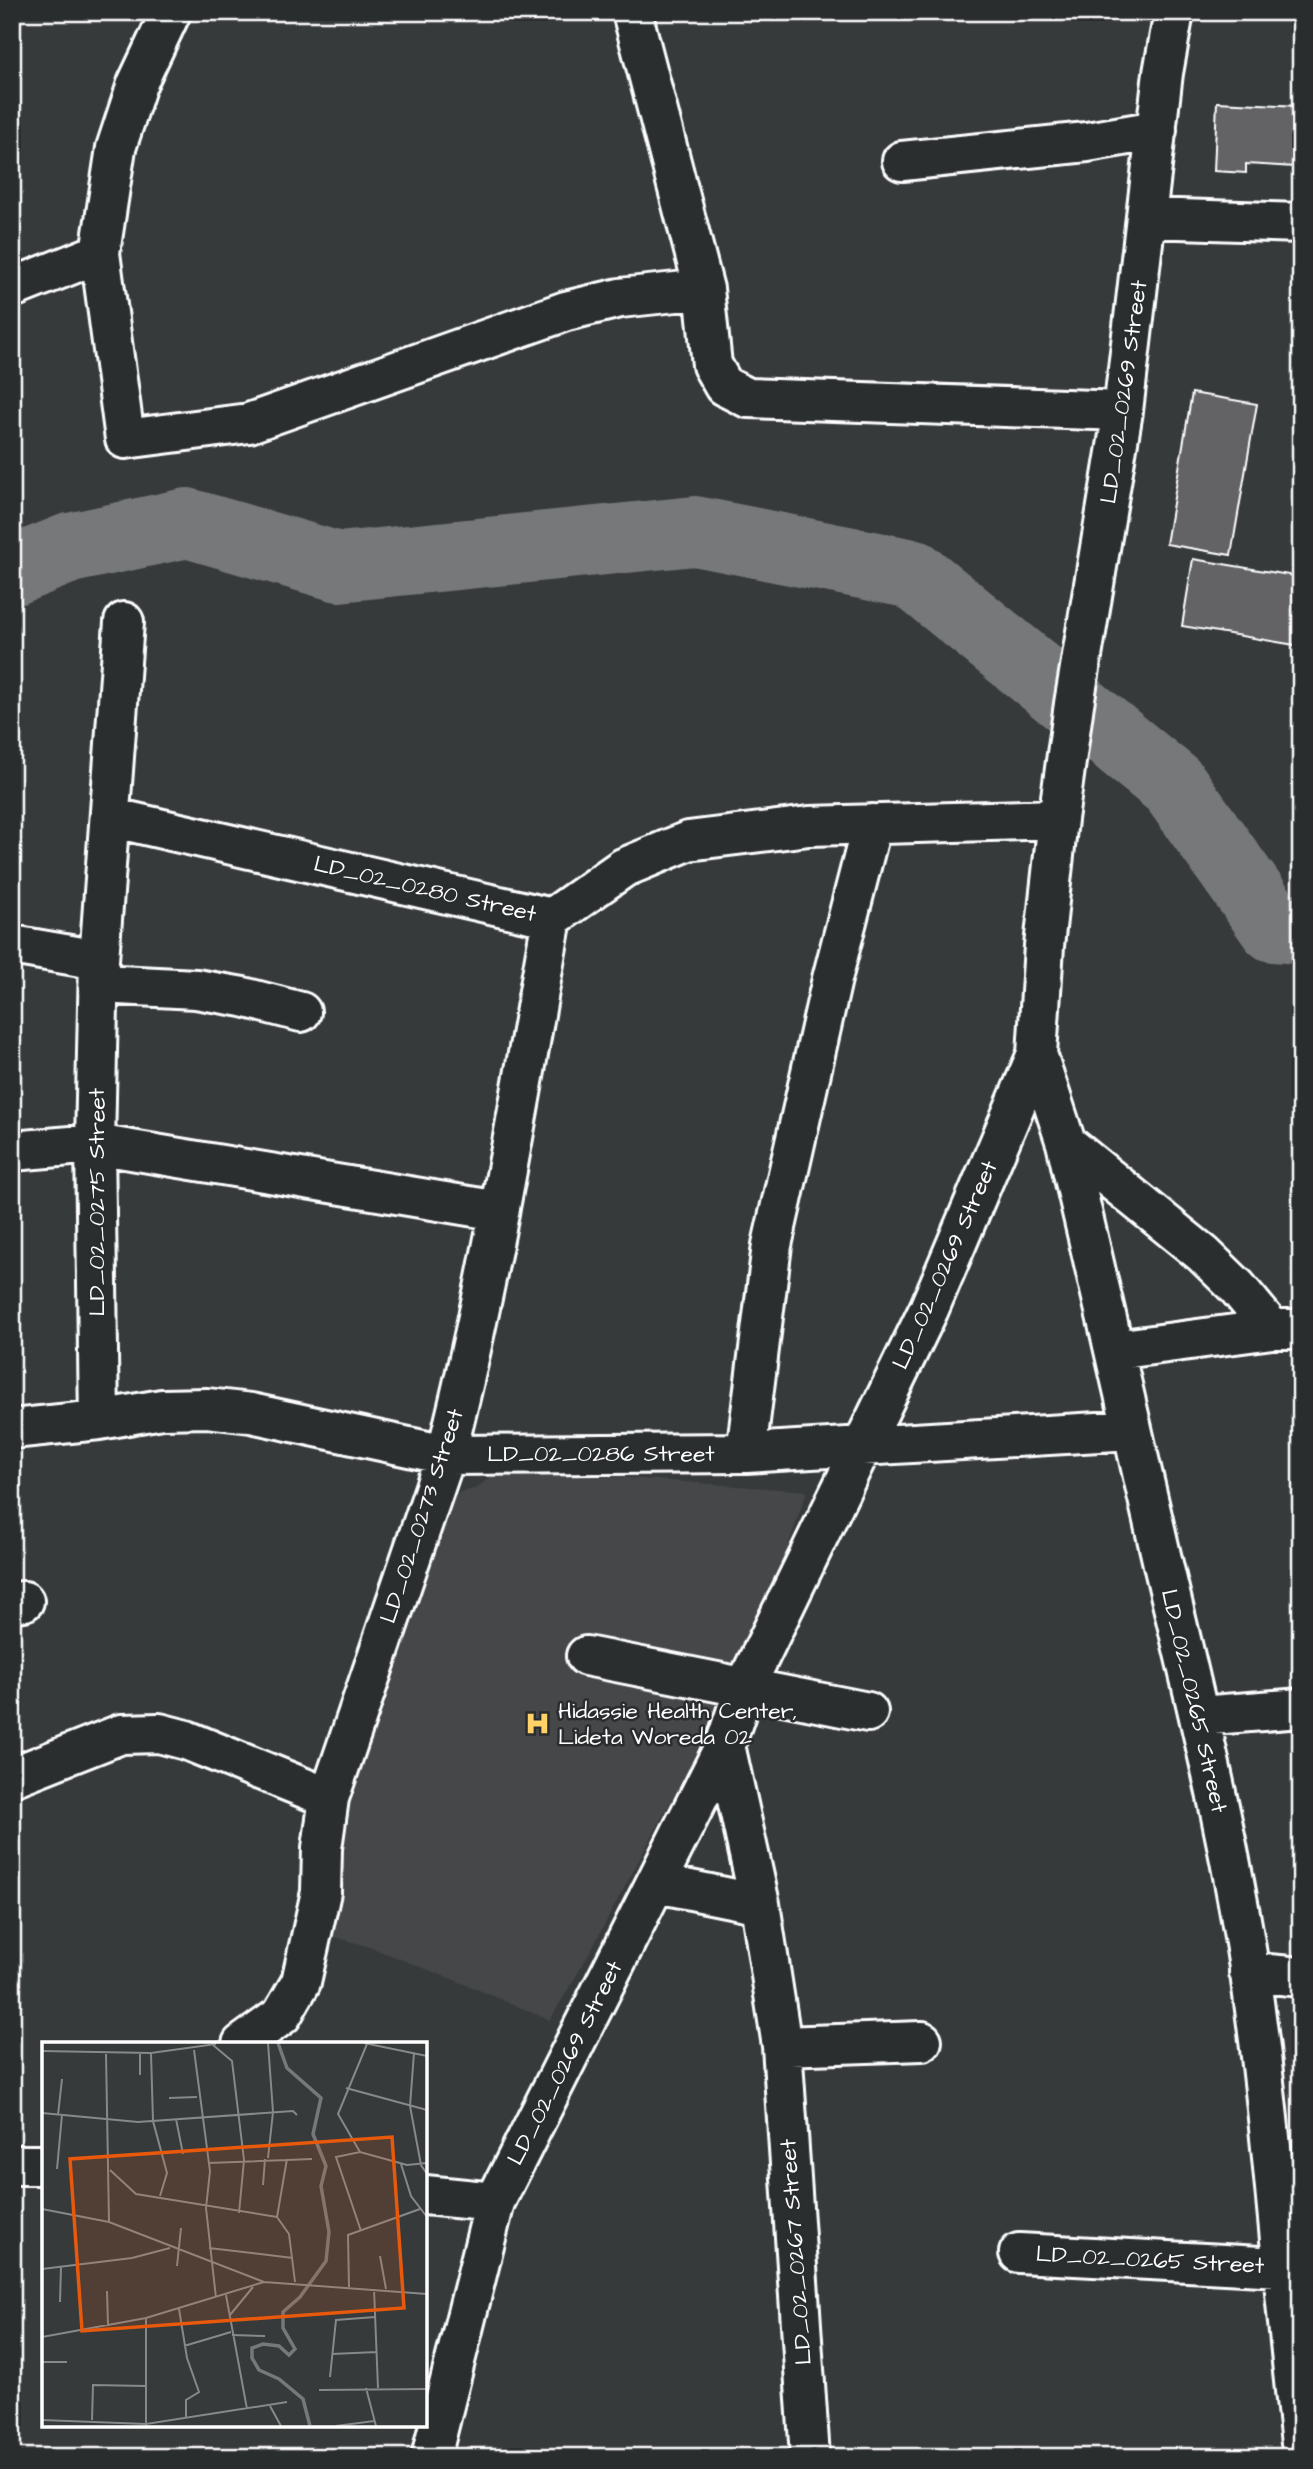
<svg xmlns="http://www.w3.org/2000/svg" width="1313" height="2469" viewBox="0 0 1313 2469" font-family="'Architects Daughter',sans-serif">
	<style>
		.built { fill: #444748 }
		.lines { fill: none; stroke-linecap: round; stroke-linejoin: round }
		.river { stroke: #767879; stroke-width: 70 }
		.building { fill: #636465; stroke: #fff; stroke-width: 2 }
		.street-casing { stroke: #fff; stroke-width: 44 }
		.street { stroke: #2a2d2e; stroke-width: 38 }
		.labels { text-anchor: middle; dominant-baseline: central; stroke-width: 5; stroke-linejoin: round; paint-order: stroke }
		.street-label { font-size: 23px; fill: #fff; stroke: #2a2d2e }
		.poi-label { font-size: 23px; fill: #fff; stroke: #2a2d2e; text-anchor: start }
		.inset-river { fill: none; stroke: #767879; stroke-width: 3.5 }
		.inset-road { fill: none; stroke: #878989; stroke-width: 2 }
		.view { fill: #e8590c; fill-opacity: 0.15; stroke: #e8590c; stroke-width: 3.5 }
		.inset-edge { fill: none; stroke: #fff; stroke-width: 3.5 }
	</style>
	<rect width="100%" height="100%" fill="#373a3b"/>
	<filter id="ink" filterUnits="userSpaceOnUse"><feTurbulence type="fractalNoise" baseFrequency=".0143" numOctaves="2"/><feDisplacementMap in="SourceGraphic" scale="14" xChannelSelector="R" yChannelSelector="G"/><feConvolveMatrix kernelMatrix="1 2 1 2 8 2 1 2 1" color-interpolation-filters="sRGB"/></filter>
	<g filter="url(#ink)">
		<path class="built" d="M493,1475l125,2 189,14 -23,67 -44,105 -61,123 -94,175 -35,59 -88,-37 -95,-37 -36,-10 -10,-44 4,-67 125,-323 10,-10 15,-3z"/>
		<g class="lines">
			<path class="river" d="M12,571l58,-23 117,-25 152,44 356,-36 218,43 261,212 100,141 27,2"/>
		</g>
		<path class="building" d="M1217,102l84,4v88h-7l1,-27 -49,-3v9l-32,-2z
			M1192,393l65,11 -26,151 -65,-11z
			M1193,559l108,18v69l-119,-20z"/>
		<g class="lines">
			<defs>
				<path id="street" d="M171,12l-34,72 -21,64 -16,105 25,186 124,-16 317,-112 54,-13 84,-9
					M632,12l72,277 8,76 12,21 24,12 375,13
					M902,161l185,-19 70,-12
					M1147,218l154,5
					M12,288l88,-35
					M110,817l442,101 71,-50 65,-27 121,-15 249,-7
					M12,945l87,15
					M99,984l97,5 47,8 58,15
					M1037,1054l29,89c33,140 65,281 97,421 32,135 66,272 87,410 23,155 32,313 51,469
					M1066,1143l137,111 34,33 35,42
					M12,1151l83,-7 404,67
					M1115,1350l157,-21h29
					M99,1420l-4,-276 4,-184 25,-338
					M12,1429l87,-9 63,-11 45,-1 44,5 195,42 300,-2 386,-23
					M746,1453l26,-208 60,-266 40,-155
					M12,1602l12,-1
					M586,1656l282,56
					M1199,1716l102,-8
					M725,1745l35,159 22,142 28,411
					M12,1777l109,-43 38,-1 27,7 143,58
					M656,1883l104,21
					M1249,1972l52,5
					M242,2044l40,-29 19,-33 20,-90 1,-44 7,-50 117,-343c45,-177 74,-358 106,-537
					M782,2046l140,-5
					M12,2165h32
					M425,2195l70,7
					M1019,2253l262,14
					M431,2457l64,-255 230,-457 20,-58 184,-378 108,-255 7,-108 14,-127 16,-115 49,-293 40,-338 11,-61"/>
			</defs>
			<use href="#street" class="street-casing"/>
			<use href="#street" class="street"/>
		</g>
	</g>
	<defs>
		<symbol id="hospital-bare" viewBox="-9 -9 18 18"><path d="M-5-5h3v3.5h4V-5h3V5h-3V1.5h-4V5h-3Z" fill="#ffd166" stroke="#2a2d2e" stroke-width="2.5" paint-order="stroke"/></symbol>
	</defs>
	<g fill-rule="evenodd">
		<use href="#hospital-bare" x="520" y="1706" width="35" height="35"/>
	</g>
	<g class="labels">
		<g class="street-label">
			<text transform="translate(1124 392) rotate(-82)">LD_02_0269 Street</text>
			<text transform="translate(425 889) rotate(13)">LD_02_0280 Street</text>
			<text transform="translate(97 1202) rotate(-90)">LD_02_0275 Street</text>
			<text transform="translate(945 1265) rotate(-66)">LD_02_0269 Street</text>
			<text x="601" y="1454">LD_02_0286 Street</text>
			<text transform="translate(422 1516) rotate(-72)">LD_02_0273 Street</text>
			<text transform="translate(1194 1701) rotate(77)">LD_02_0265 Street</text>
			<text transform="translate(565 2063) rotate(-63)">LD_02_0269 Street</text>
			<text transform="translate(796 2252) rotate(-94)">LD_02_0267 Street</text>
			<text transform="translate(1150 2260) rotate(3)">LD_02_0265 Street</text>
		</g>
		<g class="poi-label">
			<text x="558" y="1711">Hidassie Health Center,<tspan x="558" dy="26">Lideta Woreda 02</tspan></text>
		</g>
	</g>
	<g transform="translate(42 2042)">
		<rect width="385" height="385" fill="#373a3b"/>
		<path class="inset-river" d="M236,1l9,25 34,30 -8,36 13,32 -5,20 8,46 -3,29 -26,36 -17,15v16l12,21 -6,6 -10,-9 -16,-2 -11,4v10l7,12 20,9 24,20 7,27"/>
		<path class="inset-road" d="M226,1l5,69 -5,46M322,1l63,13M171,3l19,16 12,99 -5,53M152,8l16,121 -4,37 10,90M0,9l109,2 65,-9M109,11l2,68 14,52 -7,23M372,11l-4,53 11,59 6,9M64,12l3,168M98,33v-22M304,46l81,22M127,56l28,-1M0,71l96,9 155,-11 4,4M16,73l4,-36M134,77l7,35M318,110l-22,-38 29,-70M245,117l-10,58 12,17 6,48M166,121l104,-4M359,122l10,32 16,21M15,127l5,-54M68,128l26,24 141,23M221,143l2,-26M0,167l67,13 155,60 163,12M319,189l-25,-74 24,-5 47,13 20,-2M167,206l84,10M338,214l6,33M135,224l4,-38M0,227l90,-11 38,-10M307,245l-1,-52 72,-26M332,247l4,99M65,249l1,34M184,253l21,114M18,260l1,-35M137,267l8,49 12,34 -13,8v19M188,273l23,-28M190,293l33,1M0,295l104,-19 118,-36M142,304l47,-14M290,312l45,-2M0,320h25M288,335l6,-57 39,-3M324,346l10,38M277,348l108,-1M228,364l11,20M0,378l104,4 141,-22M50,378l1,-35 53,1M104,384v-108M294,384l38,-5"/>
		<path class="view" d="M350,95l12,171 -322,23 -12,-172z"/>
		<rect width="385" height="385" class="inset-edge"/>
	</g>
	<rect width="1313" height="2469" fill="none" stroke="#2a2d2e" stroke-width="42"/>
	<rect x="21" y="21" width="1271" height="2427" fill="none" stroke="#fff" stroke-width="2.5" filter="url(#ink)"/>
</svg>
